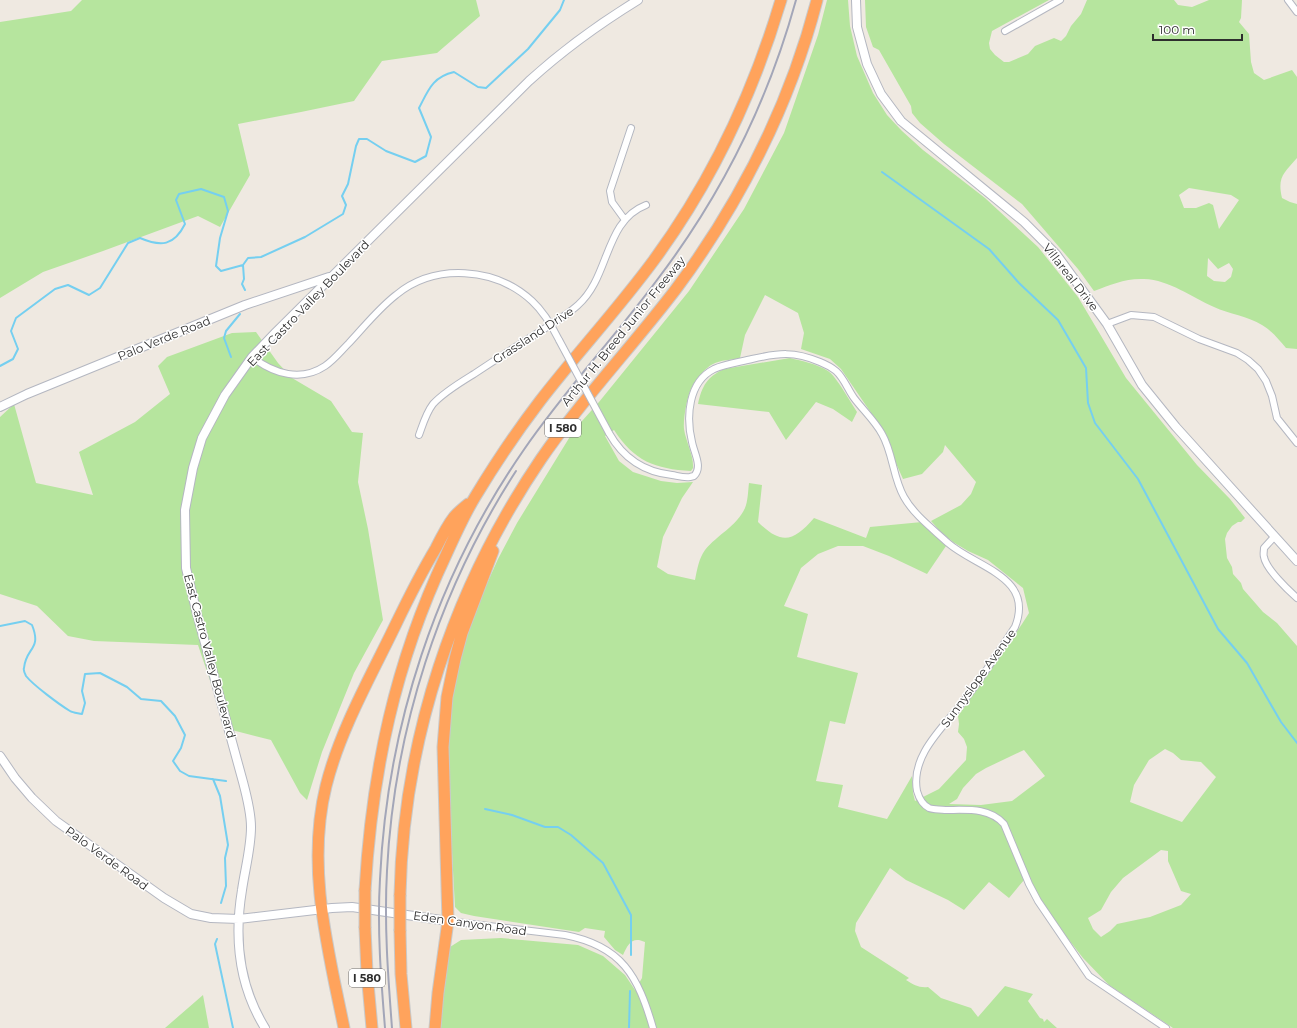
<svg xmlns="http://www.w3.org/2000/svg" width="1297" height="1028" viewBox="0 0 1297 1028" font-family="Montserrat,sans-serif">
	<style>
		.green { fill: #b6e59e; fill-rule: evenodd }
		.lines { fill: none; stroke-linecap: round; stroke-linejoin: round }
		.stream { stroke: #75cff0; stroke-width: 2 }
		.street-casing { stroke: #b4b7c1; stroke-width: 8 }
		.secondary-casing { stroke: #b4b7c1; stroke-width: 10 }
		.highway-casing { stroke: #c9c9c9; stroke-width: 13 }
		.street { stroke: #fff; stroke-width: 6 }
		.secondary { stroke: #fff; stroke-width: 8 }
		.highway { stroke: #ffa35c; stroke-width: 11 }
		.rail { stroke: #a3a6b8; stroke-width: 2 }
		.street-bridge-casing { stroke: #b4b7c1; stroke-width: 8; stroke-linecap: butt }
		.highway-bridge-casing { stroke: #c9c9c9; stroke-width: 13; stroke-linecap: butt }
		.street-bridge { stroke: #fff; stroke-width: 6 }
		.highway-bridge { stroke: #ffa35c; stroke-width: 11 }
		.labels { text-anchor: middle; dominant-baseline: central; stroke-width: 3; stroke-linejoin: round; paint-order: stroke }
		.shield { fill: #fff; stroke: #6d6d6d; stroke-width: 1 }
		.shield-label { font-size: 11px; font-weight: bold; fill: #2e2e2e }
		.street-label { font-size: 12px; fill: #2e2e2e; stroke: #fff }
	</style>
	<rect width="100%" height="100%" fill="#efe9e1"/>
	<path class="green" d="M82,0h394l4,16 -43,37 -55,8 -28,40 -53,11 -63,12 12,51 -30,52 -22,-11 -95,35 -60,21 -43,26v-276l71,-11z
		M827,0h21l2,26 7,30 16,37 14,22 15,16 21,19 62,48 53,49 40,50 48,81 71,87 33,34 15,19 -4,4h-3l-6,4 -5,7 -2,6 2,19 5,9 1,7 8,9 2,6 20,23 14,11 20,23v382h-124l-64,-43 -26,-27 -35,-45 -16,-30 -8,-3 -15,18 -20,-16 -25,28 -16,-10 -42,-20 -16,-12 -34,55 -1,8 6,16 48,31 -3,2c8,5 13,8 22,7l13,11 30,10 7,9 27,-31 28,8 -5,7 12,17 3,1 1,3 3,-3 10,9h-616l3,-44 6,-37 11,-7 40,-2 77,7 25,11 22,19 10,15 7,-12 3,-36c-13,-6 -17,2 -22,13l-8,-5 -11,-13 1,-6 -20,-3 -6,4 -105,-16 -13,-3 -6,-6 -6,-110 -1,-75 9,-55 16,-52 25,-56 19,-36 57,-93 25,-28 90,-111 55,-82 40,-76 34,-98zM765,295l33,18 6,20 -3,16 29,10 11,10 37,54 25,56 19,-5 21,-22 2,-7 31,37 -5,12 -10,11 -30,16 9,10 13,11 15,9 20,9 35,28 6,25 -7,11 -64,92 1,8 -1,8 6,7 3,8 -1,13 -27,29 -24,12 -2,-8 -1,-17 -25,43 -49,-12 5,-22 -27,-4 14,-60 15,3 13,-51 -61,-16 11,-43 -24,-8 17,-38 17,-14 20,-8h25l26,10 38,18 19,-28 -13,-12 -11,-12 -52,5 -4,11 -52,-20c-20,23 -32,28 -56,4l4,-37 -13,-2c-1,8 -1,18 -4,25 -8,18 -28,27 -40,42 -6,8 -8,20 -10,30l-27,-6 -11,-7 6,-30 19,-39 11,-16 -16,1 -16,-2 -28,-9 -14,-11 -14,-25 9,-6c20,31 41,39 77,41l2,-3c1,-12 -7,-26 -9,-39 -1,-10 3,-33 8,-42 3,-7 14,-20 21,-23 7,-4 19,-4 27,-6l5,-23zM1165,749l8,4 8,7 20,2 15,15 -34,45 -52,-20 4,-17 15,-25zM1024,750l21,26 -33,25 -31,4 -32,-1 8,-5 6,-11 13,-14 10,-6zM1161,850l7,1v10l13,30 10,3 -10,11 -31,12 -33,7 -7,7 -9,6 -8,-8 -5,-11 13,-8 10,-18 12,-14z
		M865,0h184l-57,31 -3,12 1,6 5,6 9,7h5l19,-8 7,-8 19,-8 7,3 5,-5 5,-10 10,-12 6,-14h87l4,5 14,2 17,-7h33l-1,18 -2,4 10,12 2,28 3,11 10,7 28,-10 5,7v81c-13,15 -20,19 -15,40l8,4 7,2v145l-11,-1c-7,-8 -14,-17 -24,-23 -14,-9 -33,-11 -48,-18 -23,-10 -44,-27 -70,-28 -18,-1 -34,6 -50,12l-16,-22 -56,-65 -78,-60 -24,-21 -8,-10 -1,-7 -32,-56 -6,-3 -7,-20zM1189,188l42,7 8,5 -20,29 -6,-24 -4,-2 -13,5h-12l-5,-13zM1208,258l10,11 11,-6 4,6 -2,8 -6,5 -11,-1 -7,-5z
		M256,332l22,31 14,15 39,23 21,31 11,1 -5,49 10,47 15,91 -29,53 -32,79 -15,48 -7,-7 -29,-53 -43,-11 -7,-16 -23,-68 -104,-4 -26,-5 -31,-30 -37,-12v-177l14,-13 22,79 57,12 -14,-43 56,-30 35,-28 -12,-28 9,-9 65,-24z
		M790,358c12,3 27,6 38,13 8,5 23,32 29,41l-5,10 -19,-13 -17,-7 -30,38 -17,-28 -71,-8c4,-18 9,-27 26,-35z
		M203,995l6,33h-44z"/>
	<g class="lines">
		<path class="stream" d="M882,172l107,77 30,34 39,37 28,48 2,35 7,20 43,56 80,150 29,34 34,59 16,21
			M243,265l1,14 -2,5 3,6
			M231,357l-7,-19 2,-7 14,-17
			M0,366l13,-7 5,-10 -7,-18 5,-13 39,-29 13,-4 21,10 11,-7 28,-45 12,-5c21,9 34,8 45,-14l-9,-24 3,-6 22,-5 23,8 4,14 -8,27 -4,28 5,5 22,-6 5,-7 13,-1 44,-20 38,-23 3,-9 -4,-9 6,-12 8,-38 3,-7h8l19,12 29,11 11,-6 5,-19 -12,-29c9,-17 13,-31 35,-36l24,15 8,1 42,-39 32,-39 4,-10
			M0,626l25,-5 7,4c10,25 -6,22 -8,43 -1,2 1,6 2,8 7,9 34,29 44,35 3,2 8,2 12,3l3,-11 -3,-12 3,-17 15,-1 27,14 14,12 20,2 14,15 10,19 -4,13 -8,13 7,10 9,5 37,5
			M213,779l7,17 8,49 -3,13 1,28 -5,17
			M485,809l27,6 33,12h13l13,8 32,28 28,52v40
			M217,939l-2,5 18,84
			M629,1028l1,-37"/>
		<defs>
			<path id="street" d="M1288,0l9,12
				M1005,31l55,-31
				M625,220l-13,-18 -2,-11 21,-63
				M1107,324l24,-9 23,2 45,22 38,14 11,7 10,9 8,12 6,15 5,22 20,25
				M252,357c22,17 49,25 73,9 9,-6 16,-15 24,-23 15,-16 29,-34 47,-48 39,-32 99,-28 136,6 12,11 20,25 27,39
				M609,433c14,25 35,39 63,42 6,1 12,3 18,2l4,-1c9,-9 0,-23 -2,-34 -6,-25 -4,-60 22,-73 11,-5 26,-7 38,-10 27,-6 42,-8 68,3 5,2 11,5 16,9 8,7 12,19 18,27 9,12 21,23 28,36 11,19 11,44 22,63 10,18 29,32 44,46 29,25 87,34 67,84 -16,24 -31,48 -49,71 -20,27 -56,56 -49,93 2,7 6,14 12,17 5,2 11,1 16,2 21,0 44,-3 59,14l25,60 9,17 51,75 77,52
				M419,435c4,-11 7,-22 14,-31 11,-12 28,-22 41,-30 21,-14 41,-27 62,-40 14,-9 30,-18 42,-29 32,-28 26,-84 68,-100
				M1275,536l-11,12c0,3 -1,7 0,9 2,12 24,33 33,41
				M448,921l117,14c57,11 73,41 88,93"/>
			<path id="secondary" d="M856,0l1,27 10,37 14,30 20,27 123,101 32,32 51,70 35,61 34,42 121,134
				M0,407l27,-13 218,-89 84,-28
				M0,756l15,22 17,20 24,23 108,77 27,16 20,4 28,1 93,-11 20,-1 96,14
				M265,1028c-26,-42 -31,-90 -23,-138 3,-21 9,-42 9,-63 0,-15 -4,-30 -8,-45l-46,-168 -11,-46 -1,-58 8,-42 9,-30 23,-43 27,-38 24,-25 253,-251c34,-31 70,-57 109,-81"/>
			<path id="highway" d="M365,890c7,-119 30,-227 81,-335 9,-20 18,-40 29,-58 20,-33 42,-66 65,-96 37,-48 78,-92 114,-141 58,-79 99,-166 127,-260
				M400,895c3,-155 54,-308 141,-436 41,-60 91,-112 135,-170 64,-86 114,-185 141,-289
				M365,928l2,45 5,55
				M400,931l1,43 5,54
				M344,1028c-16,-79 -38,-161 -18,-242 14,-56 44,-108 69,-160 13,-27 26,-53 41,-78 5,-10 11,-22 18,-31 4,-5 9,-9 14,-13
				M435,1028l3,-35 10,-72 -5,-174 4,-50 8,-38 7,-26 31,-82"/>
		</defs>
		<use href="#street" class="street-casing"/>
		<use href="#secondary" class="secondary-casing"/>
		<use href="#highway" class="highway-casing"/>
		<use href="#street" class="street"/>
		<use href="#secondary" class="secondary"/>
		<use href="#highway" class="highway"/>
		<path class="rail" d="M385,1028c-4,-49 -8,-99 -5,-149 7,-153 56,-302 143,-428 41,-60 91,-113 134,-171 64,-84 111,-178 139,-280
			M392,1028c-4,-52 -8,-105 -5,-157 7,-141 52,-281 129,-400"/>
		<defs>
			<path id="street-bridge" d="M559,340l50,93"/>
			<path id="highway-bridge" d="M365,928v-38
				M400,931v-36"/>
		</defs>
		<use href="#street-bridge" class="street-bridge-casing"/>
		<use href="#highway-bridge" class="highway-bridge-casing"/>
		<use href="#street-bridge" class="street-bridge"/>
		<use href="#highway-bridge" class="highway-bridge"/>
	</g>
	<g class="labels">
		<g class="shield">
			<rect x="545" y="419" width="36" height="18" rx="3"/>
			<rect x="349" y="969" width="36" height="18" rx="3"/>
		</g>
		<g class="shield-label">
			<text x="563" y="428">I 580</text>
			<text x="367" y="978">I 580</text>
		</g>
		<g class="street-label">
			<text transform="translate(1071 277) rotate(52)">Villareal Drive</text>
			<text transform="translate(308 303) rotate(-46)">East Castro Valley Boulevard</text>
			<text transform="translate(623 331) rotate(-51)">Arthur H. Breed Junior Freeway</text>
			<text transform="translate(533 335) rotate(-33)">Grassland Drive</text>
			<text transform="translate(164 338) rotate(-22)">Palo Verde Road</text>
			<text transform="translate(210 656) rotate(75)">East Castro Valley Boulevard</text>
			<text transform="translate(978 678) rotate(-54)">Sunnyslope Avenue</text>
			<text transform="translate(107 858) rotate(36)">Palo Verde Road</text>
			<text transform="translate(470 923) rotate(8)">Eden Canyon Road</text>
		</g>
	</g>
	<path d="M1153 34v6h89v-6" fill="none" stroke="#2e2e2e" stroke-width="2"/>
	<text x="1159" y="34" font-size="12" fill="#2e2e2e" stroke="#ffffff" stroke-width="3" paint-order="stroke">100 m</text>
</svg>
